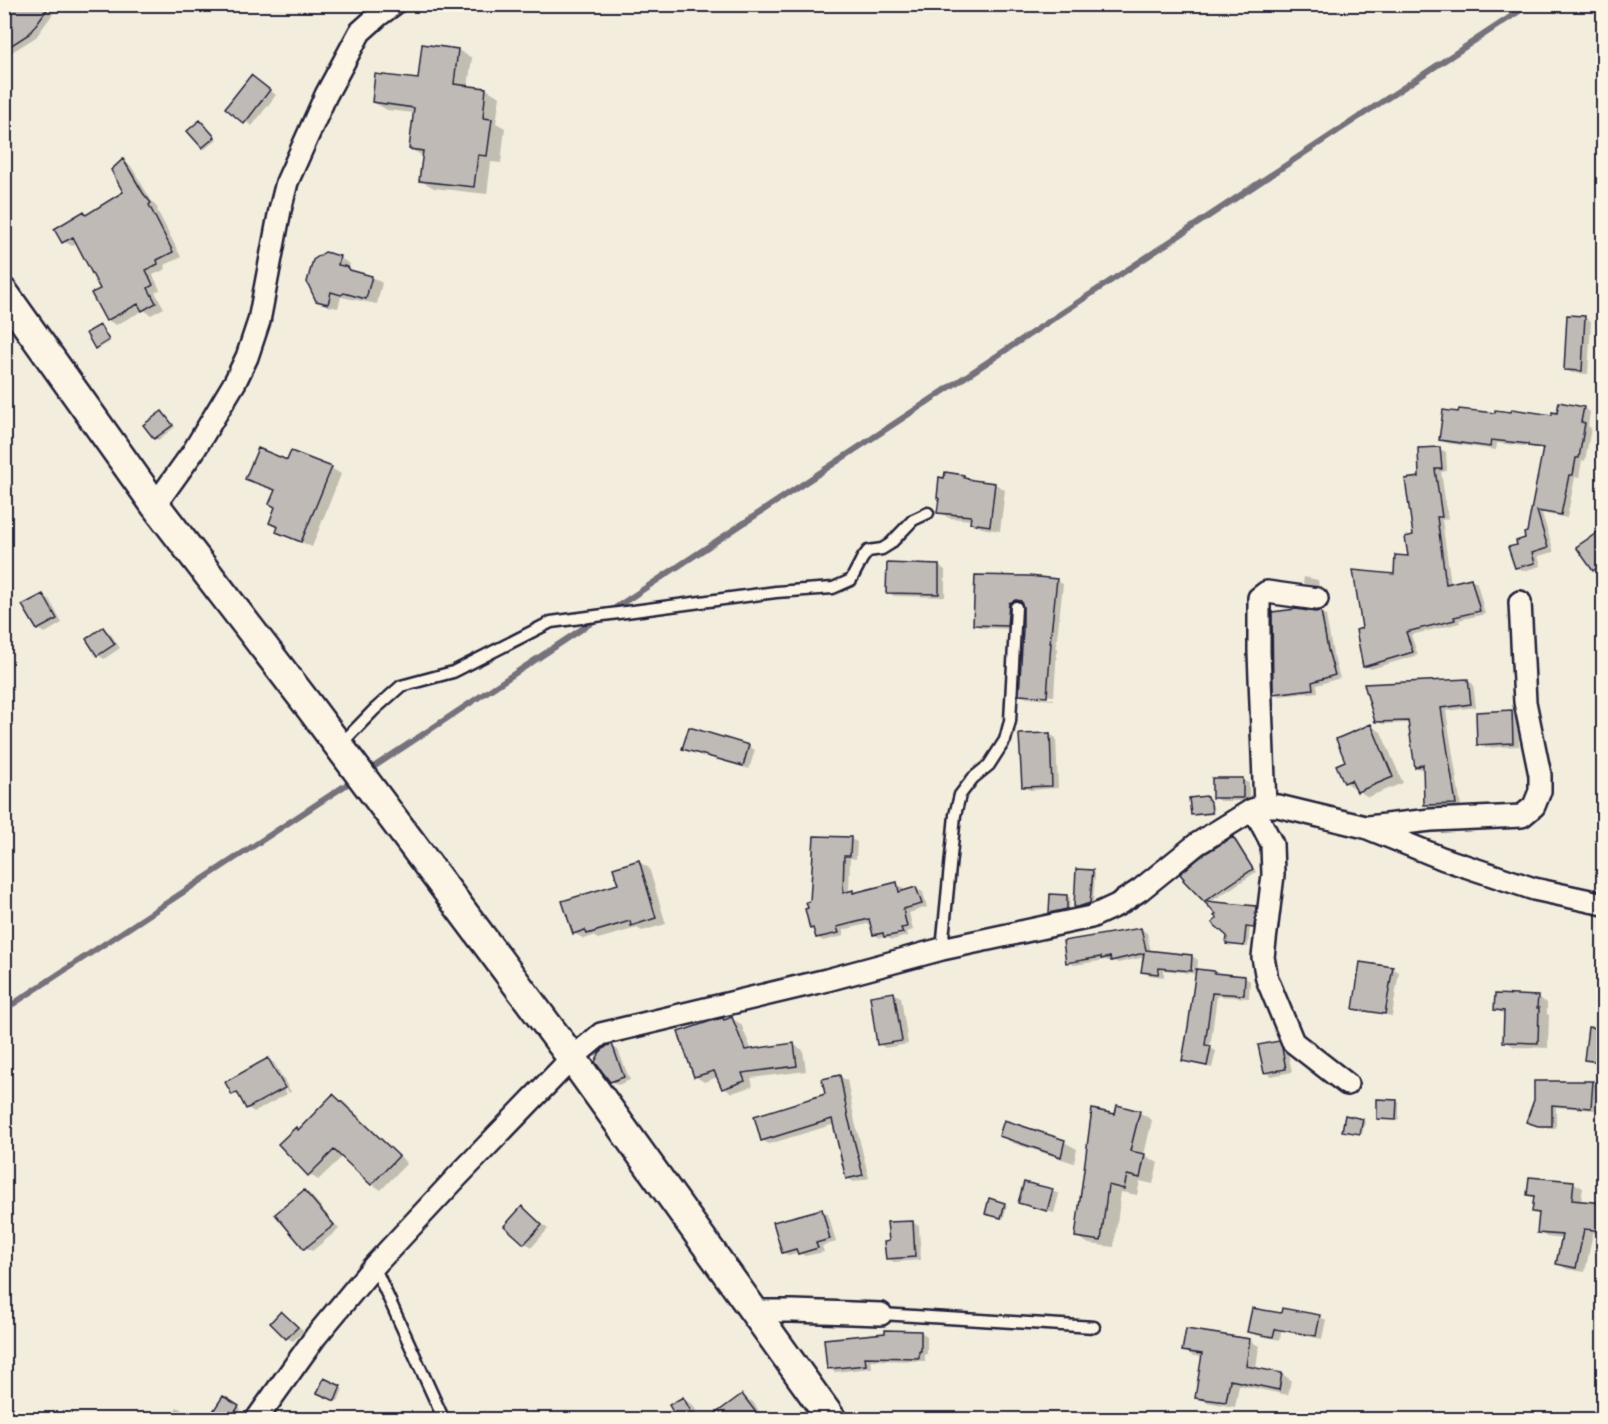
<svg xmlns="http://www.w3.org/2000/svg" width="1608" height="1424" viewBox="0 0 1608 1424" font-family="Dekko,sans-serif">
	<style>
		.shadow { fill: #0003 }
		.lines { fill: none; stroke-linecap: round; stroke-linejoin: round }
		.stream { stroke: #75727b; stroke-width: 6 }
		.building { fill: #bfbab6; stroke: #22223b; stroke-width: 1.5 }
		.lane-casing { stroke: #22223b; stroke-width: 15 }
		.street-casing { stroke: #22223b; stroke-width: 26 }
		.secondary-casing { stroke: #22223b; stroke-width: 33 }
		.lane { stroke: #fcf5e5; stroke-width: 10 }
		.street { stroke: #fcf5e5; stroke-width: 21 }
		.secondary { stroke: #fcf5e5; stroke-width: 28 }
	</style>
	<rect width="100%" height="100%" fill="#f3edde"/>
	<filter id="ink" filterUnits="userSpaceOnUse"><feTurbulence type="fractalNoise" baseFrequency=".0167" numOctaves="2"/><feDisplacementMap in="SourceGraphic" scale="12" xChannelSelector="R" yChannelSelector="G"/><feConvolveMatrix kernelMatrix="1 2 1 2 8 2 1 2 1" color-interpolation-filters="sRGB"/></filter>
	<g filter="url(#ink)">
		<path class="shadow" d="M4,4h56l-24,33 -32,20z
			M458,50l14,8 -4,29 18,2 14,8 -4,26 9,5 -4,35 -10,-1 -4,32 -53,-6 -14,-8 3,-24 -13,-7 5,-36 -28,-3 -14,-8 46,-21z
			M258,81l18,14 -24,31 -25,-18z
			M203,124l14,15 -12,10 -2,-2z
			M123,161l8,5 20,34 7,9 -1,1 24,47 -16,8 1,4 -13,6 7,15 -5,2 9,16 -13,7 -7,-5 -28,15 -9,-5 -14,-26 9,-5 -24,-46 -6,3 -9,-5 21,-28 4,2 37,-22z
			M325,254l15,4 10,6 -2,5 6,3 18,5 10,6 -5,21 -36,-7 -3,11 -10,-2 -11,-6z
			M1585,318l6,3 -3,53 -16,-1 -6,-3z
			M100,327l2,2 8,13 -12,7 -2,-2z
			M1560,404l24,4 6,4 -2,14 3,2 -6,33 -3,-1 -3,18 -4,-1 -8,41 -25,-5 12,39 -16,4 3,10 -18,5 -7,-4 2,-21 9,-7 17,-89 -12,-3 -35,-4 -1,7 -49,-7 -7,-4 56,-24 57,1 5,-2z
			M162,413l13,14 -17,13 -3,-2z
			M1440,449l6,3 1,19 -6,1 7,47 -6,1 9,64 20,-5 6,4 8,31 -26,6 1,3 -49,12 7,20 -47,14 -6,-3 -1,-37 32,-53 14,-19 5,-20 6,-59z
			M288,462l43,6 10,6 -29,73 -34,-16 1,-4 -3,-36 -29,-13z
			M964,476l7,4 24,4 10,6 -5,41 -18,-3 -10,-5v-3l-23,-2 -10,-6z
			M1604,537v34l-4,2 -6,-4z
			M939,566l6,4v27l-51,-1 -6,-4z
			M976,576l80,5 7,3 -7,63 1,2 -3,47 -29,-2v3l-5,-3 4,-92 -8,4 -2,23 -33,-1 -6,-4z
			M1304,577l14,3 1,7 -16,-4z
			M43,595l6,4 13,24 -17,10 -7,-4z
			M1321,612l5,4 7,38 7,24 -23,7 1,7 -38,4 -5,-3 40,-80z
			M103,629l7,4 10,15 -16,11 -6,-4z
			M1468,681l5,3 3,23 -30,4 15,95 -30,1 -5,-3 -2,-36 -2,2 -5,-3 -7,-44 -28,1 -5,-3z
			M1025,697l29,2v1l-27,-2z
			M1511,712l7,3 1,31 -34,2 -6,-4z
			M1371,726l10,6 22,51 -35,14 -23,-15 2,-20z
			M1049,734l7,4 2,50 -28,2 -7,-4z
			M748,746l7,4 -6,19 -58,-17 -7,-4z
			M1242,780l7,3v18h-29l-7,-4z
			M1206,797l3,2 4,7 1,8 -19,2 -3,-2z
			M851,839l6,3 -1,17 -6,-1 -1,35 4,-1 3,2 41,-10 6,4 1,5 12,-4 7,3 4,15 -18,6 4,17 -6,2 1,4 -16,4 -6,-3 -6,1 -6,-4 -3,-11 -28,7 1,6 -21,5 -6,-4 -2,-6 -4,-3 -1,-19 2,-7z
			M1233,839l4,2 19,31 -47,31 47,4 4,3 -3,19 -7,-1 -2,19 -16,-2 -4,-2v-7l-9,-18 -1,-4 -33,-34z
			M639,862l10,6 17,56 -24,7 -5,-3 -39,11 -5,-3 -9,3 -10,-6 46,-48z
			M1092,872l3,1 -2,31 -15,3 -2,-1z
			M1067,896l3,2 -1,12 -16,4 -2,-2z
			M1141,929l6,4 4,19 41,4 6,4 -1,11 17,2 4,2 26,2 6,4 -1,17 -32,-2 -7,52 6,3 -4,17 -23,-5 -6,-3 14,-86 -33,-4v7l-15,-2 -6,-3 2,-15 -27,6 -5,-3 -5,1 -2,-1 -32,5 -6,-3z
			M1392,968l7,4 -7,44 -31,-5 -6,-3z
			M894,994l7,3 7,47 -23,4 -6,-4z
			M1537,997l10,6v11l2,1 -1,33 -33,-1 -11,-6 2,-26 -10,-6z
			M723,1019l2,2 7,-2 9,5 11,27 42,-6 9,5 3,21 -55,7 2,8 -21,7 -9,-5 -5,-11 -14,5 -9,-6z
			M1604,1031v33l-11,-1 -7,-4z
			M1279,1043l6,4 3,6 4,19 -21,4 -6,-4z
			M612,1046l6,4 12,30 -12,5 -7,-4z
			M268,1059l6,4 17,29 -2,1 -17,-30h-3l18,31 -33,18 -6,-4 -7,-11 -8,-3z
			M840,1077l7,3 8,42 14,56 -15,4 -7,-4 -12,-54 -66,20 -7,-4 65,-45z
			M1593,1083l4,2 -2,25 -39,-3v21h-13l-11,-4 3,-24z
			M333,1096l10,5 64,62 -26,27 -9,-6 -29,-28 -25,24 -9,-6 -10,-43z
			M1397,1102l2,1v17l-18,-1 -3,-1z
			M1139,1112l13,8 -8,35 14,8 -5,21 -13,-3 -3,14 -16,-3 -7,55 -25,-3 -13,-8 40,-120z
			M1362,1120l3,2 -3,12 -16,-2z
			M1000,1136l64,6 13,7 -3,14 -61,-20z
			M1574,1183l9,5 -2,14 23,3v29l-11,-1 -8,39 -18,-3 -9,-5 5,-25 -16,-2 -9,-5 2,-17 -6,-4 1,-13 -6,-3z
			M304,1191l7,4 28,34 -27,22 -7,-4z
			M1052,1191l7,3 -5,19 -28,-7 -6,-4z
			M1004,1204l3,2 -4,13 -13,-4z
			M522,1208l6,3 20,18 -16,18 -7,-4 -19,-18z
			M822,1210l6,4 8,28 -14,4 2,6 -19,4 -5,-3 -11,3 -6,-4z
			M912,1222l7,4 2,34 -27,2 -7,-4 3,-15z
			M282,1313l6,4 16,14 -11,10 -6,-3z
			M1282,1314l37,2 7,4 -4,19 -41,-8 -1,9 -24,-5 -7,-3z
			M1187,1331l63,10 9,5 -3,23 26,5 9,6 -3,15 -49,-10 -4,22 -29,-5 -9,-5 6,-40 -10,-1 -9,-6z
			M921,1332l6,4v18h-2v7l-54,-1 1,8 -37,4 -7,-4z
			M324,1380l19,9 -5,12 -19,-9z
			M742,1396l11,6 12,18h-60l9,-7 3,1z
			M223,1398l18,11 -7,10 -17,-5z
			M683,1399l10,6 8,15h-23l-7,-14z
			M177,1407l19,12 1,-1 2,2h-26l-3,-2z"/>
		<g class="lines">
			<path class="stream" d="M609,612l921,-608
				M366,772l234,-155
				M4,1010l351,-231"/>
		</g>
		<path class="building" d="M4,4h47l-22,30 -25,16z
			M422,44l36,5 -4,35 32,4 -3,30 9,1 -5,37 -9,-1 -4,32 -55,-6 4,-30 -14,-2 5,-41 -42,-6 3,-28 43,5z
			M251,75l19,15 -26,34 -19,-16z
			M200,120l15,17 -13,11 -15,-17z
			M123,159l20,34 8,10 -2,2 24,47 -16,8 1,4 -12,6 7,15 -5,3 8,15 -14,8 -4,-7 -32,17 -15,-28 9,-4 -27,-52 -11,6 -8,-14 30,-18 2,4 37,-23 -12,-22z
			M325,252l15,4 -2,9 10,2 2,3 22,6 -6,23 -22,-6 -3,2 -10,-3 -3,12 -12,-3 -9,-19 6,-22z
			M1567,315l18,1 -3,55 -18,-1z
			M100,325l9,15 -14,9 -9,-16z
			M1559,402l25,5 -3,15 4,1 -6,35h-3l-3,17h-4l-8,40 -24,-4 11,37 -16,5 3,10 -20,5 -7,-21 9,-2 -1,-4 9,-3 -1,-5 3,-1 16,-84 -15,-2v-2l-37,-4 -1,7 -51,-7 4,-30 15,2 1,-3 36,4v-3l16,2 1,-3 40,6v-3l5,1z
			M162,411l11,14 -19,14 -11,-14z
			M1440,447l2,22h-7l7,48h-5l9,67 25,-6 9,33 -26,6 1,3 -49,12 7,20 -50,15 -7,-37 6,-2 -9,-58 41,4 1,-19 13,1 -3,-19 8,-2 -8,-56 14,-2 -1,-29z
			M258,448l29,12 4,-9 41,16 -31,75 -25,-10 2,-5 -9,-4 6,-16 -6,-3 6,-14 -30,-11z
			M945,472l19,3v3l9,2 22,3 -5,43 -20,-3 1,-7 -34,-3 2,-15h-2l2,-21 5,1z
			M1604,528v35l-11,8 -17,-24z
			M887,563l52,2v29l-53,-1z
			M975,575l54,1 28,3 -7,64h1l-4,54 -28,-2 4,-65v-23l-2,-6 -5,-1 -7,3 -2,23 -34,-1z
			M43,594l14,25 -20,11 -15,-25z
			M1296,609l19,3 6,-1 7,39 7,25 -23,7 1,7 -40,5 -1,-82z
			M103,627l12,17 -18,12 -11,-17z
			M1468,679l3,25 -30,4 15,96 -32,1 -1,-41 -8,4 -7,-47 -33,1 -11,-38z
			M1512,710l1,33 -36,2 -1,-33z
			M1371,724l22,53 -36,15 -6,-12 -7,3 -8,-18 9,-4 -9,-22z
			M689,727l60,18 -6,21 -61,-17z
			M1050,733l2,53 -30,1 -3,-53z
			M1212,778h31v20h-31z
			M1206,796l5,7 1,10 -21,2 -2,-17z
			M814,836l37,1 -1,19h-6l-1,37 10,-3v3l44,-11 2,10 17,-5 6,17 -19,5 4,18 -6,1 2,5 -19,4 -1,-4 -10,2 -4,-16 -32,8 2,6 -23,5 -3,-10 -3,1 -5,-20 3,-1 -2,-6 4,-1z
			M1233,837l20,32 -48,32 51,5 -2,22 -8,-1 -2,19 -18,-2 1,-8 -15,-13 5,-5 -3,-2 2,-2 -33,-34 1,-1 -4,-5 24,-20z
			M639,860l17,58 -25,8 -1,-5 -43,13 -2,-4 -12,4 -11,-33 56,-17 -5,-16z
			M1076,869l17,1 -3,33 -12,4h-4z
			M1050,894l17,1v14l-18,4z
			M1141,928l5,22 46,5 -1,16 -32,-3 -1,6 -17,-2 3,-19 -33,8 -1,-4 -9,2v-2l-35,6 -3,-22z
			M1360,962l33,5 -8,47 -32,-5z
			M1196,969l18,2v2l31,3 -1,19 -32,-2 -7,52 6,1 -4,20 -25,-5 6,-34z
			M894,992l8,49 -25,4 -7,-49z
			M1495,994l43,2 -1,12h2l-1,35 -35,-1 1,-31 -10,-1z
			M732,1017l13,33 49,-7 3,23 -55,7 3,8 -23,8 -8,-18 -20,6 -16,-45 36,-12 9,-2 1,2z
			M1588,1027l16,2 -4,33 -16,-2z
			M1279,1041l3,7 4,21 -22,4 -6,-28z
			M612,1044l12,33 -14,5 -15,-20 5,-10 7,-6z
			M268,1058l17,30 -39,21 -9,-17 -5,3 -7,-13z
			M840,1075l8,42 15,58 -17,4 -14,-60 -71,22 -7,-25 71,-22 -3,-15z
			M1534,1081h59l-2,27 -39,-3v21h-14l-12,-4 8,-22z
			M333,1094l66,62 -28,29 -37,-35 -26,26 -30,-32 18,-17 2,3z
			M1377,1099l20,1 -1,20 -19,-1z
			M1117,1105l23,6 -10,40 15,3 -5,24 -13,-3 -3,14 -16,-4 -7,56 -26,-4 17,-128 23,5z
			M1345,1115l18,4 -3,15 -18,-3z
			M1004,1120l61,20 -4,17 -62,-21z
			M1529,1177l45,4 -2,19 32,3v28l-20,-2 -8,39 -20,-4 6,-29 -25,-2 2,-20 -7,-1 2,-16 -7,-1z
			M1024,1182l29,7 -6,22 -29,-8z
			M304,1190l30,35 -30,24 -29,-35z
			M989,1198l16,5 -4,15 -16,-4z
			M522,1206l20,19 -18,19 -20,-18z
			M822,1209l8,30 -14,4 2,5 -20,6 -2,-5 -14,4 -9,-31z
			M913,1221l2,36 -29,2 -2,-17 5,-1 -2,-19z
			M1252,1308l29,5 1,-5 38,7 -4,21 -41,-7 -2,8 -26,-5z
			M281,1311l17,16 -12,12 -16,-16z
			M1186,1329l64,10 -4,27 36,7 -3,17 -49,-10 -4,22 -31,-4 7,-44 -20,-3z
			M885,1330l36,1v20h-2v7l-54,-1 1,8 -39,4 -3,-30 61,-6z
			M324,1378l17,8 -6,15 -18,-8z
			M742,1394l19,25h-53z
			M223,1396l16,10 -9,13h-22z
			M683,1397l12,22h-18l-8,-14z"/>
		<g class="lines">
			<defs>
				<path id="lane" d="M339,746l35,-36 27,-24 52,-14 98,-50 225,-30 57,-4 18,-8 11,-21 6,-8 14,-2 8,-5 23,-24 15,-7
					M942,949l13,-134 5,-20 13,-17 16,-13 16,-25 5,-19 6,-114
					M374,1266l70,154
					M881,1314l213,13"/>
				<path id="street" d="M155,505l38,-53 42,-70 12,-25 12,-36 21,-111 7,-28 39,-87 34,-63 19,-17 15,-11
					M1265,806l-6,-154v-54l8,-6 50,7
					M1252,810l8,11 12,23 1,31 -10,82 4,22 26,63 54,42
					M1368,827l63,-7 91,-4 12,-10 6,-15v-16l-15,-73 -5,-100
					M753,1311h40l88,3
					M256,1420l60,-84 58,-70 83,-89 115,-119 29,-24 226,-54 115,-31 149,-32 26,-12 23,-15 57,-46 55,-34 13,-4h13l87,21 79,32 90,30 70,15"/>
				<path id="secondary" d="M4,293l151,212 151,197 266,356 260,362"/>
			</defs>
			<use href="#lane" class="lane-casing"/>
			<use href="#street" class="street-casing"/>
			<use href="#secondary" class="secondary-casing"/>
			<use href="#lane" class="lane"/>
			<use href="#street" class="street"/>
			<use href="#secondary" class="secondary"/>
		</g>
	</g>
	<rect width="1608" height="1424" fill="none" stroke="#fcf5e5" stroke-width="24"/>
	<rect x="12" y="12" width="1584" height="1400" fill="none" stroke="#22223b" stroke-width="2" filter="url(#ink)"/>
</svg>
